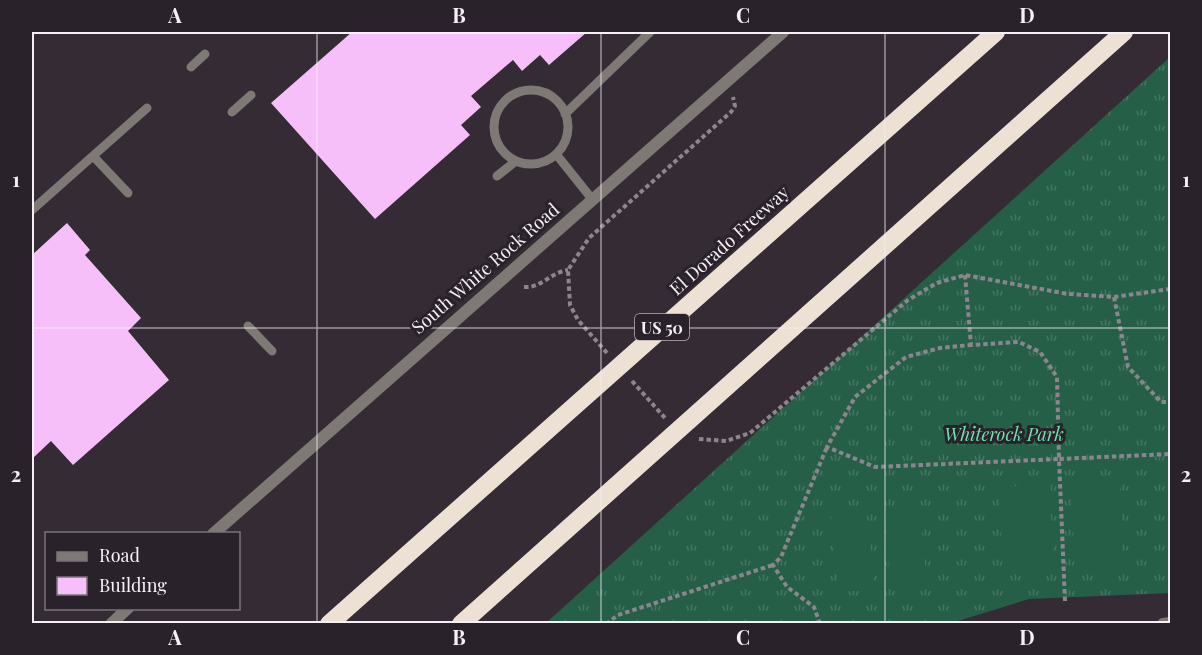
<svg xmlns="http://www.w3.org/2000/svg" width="1202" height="655" viewBox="0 0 1202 655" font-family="'Playfair Display',serif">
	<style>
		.grass { fill: url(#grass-tufts) }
		.pitch { fill: #265f47 }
		.building { fill: #f6bff9 }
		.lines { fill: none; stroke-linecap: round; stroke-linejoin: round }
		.path { stroke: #8d858e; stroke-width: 4; stroke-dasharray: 4.5 3; stroke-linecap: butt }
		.service { stroke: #7e7974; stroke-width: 9 }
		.tertiary { stroke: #7e7974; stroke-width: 12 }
		.motorway { stroke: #ece1d3; stroke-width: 18 }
		.grid { fill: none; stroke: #f5eff6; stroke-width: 1.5; stroke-opacity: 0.55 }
		.labels { text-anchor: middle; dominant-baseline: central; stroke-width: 6; stroke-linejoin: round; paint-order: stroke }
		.shield { fill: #2a222b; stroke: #b8b2b9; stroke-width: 1.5 }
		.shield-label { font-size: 16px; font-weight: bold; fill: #f5eff6 }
		.street-label { font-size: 18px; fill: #f5eff6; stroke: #2a222b }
		.park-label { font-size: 18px; font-style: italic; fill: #6ee3b1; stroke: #2a222b }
		.neatline { fill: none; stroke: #f5eff6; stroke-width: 2 }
		.grid-label { font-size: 20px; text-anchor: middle; font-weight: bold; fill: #f5eff6 }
	</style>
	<defs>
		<pattern id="grass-tufts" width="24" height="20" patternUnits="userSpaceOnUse" patternTransform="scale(1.5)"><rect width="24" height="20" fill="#265f47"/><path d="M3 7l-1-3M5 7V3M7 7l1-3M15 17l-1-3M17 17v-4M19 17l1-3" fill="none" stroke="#467662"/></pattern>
	</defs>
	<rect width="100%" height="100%" fill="#342b35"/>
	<path class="grass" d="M1170,57v536l-141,6 -81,25h-403z"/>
	<path class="pitch" d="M1120,482l3,85 -48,2 -4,-84z
		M1050,485l3,85 -50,1 -4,-84z
		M919,506l8,77 -35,4 -9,-77z
		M866,511l9,78 -36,3 -8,-77z"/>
	<path class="building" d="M352,32h235l-38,33 -9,-10 -18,16 -9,-11 -42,36 10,11 -20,18 9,10 -95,84 -104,-116z
		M67,223l23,27 -5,5 56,63 -13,13 41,49 -96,85 -22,-24 -19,18v-204z"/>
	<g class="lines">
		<path class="path" d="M965,275l6,70 48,-3 21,10 17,25 2,82 -184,8 -48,-20 28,-50 51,-40 34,-9 31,-3
			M524,287c18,1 27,-15 44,-17
			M1114,297l14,70 33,35h9
			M607,353l-29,-33 -8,-15 -2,-35 21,-32 142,-126 4,-6 -2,-9
			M632,381l33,37
			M699,439l27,2 24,-8 158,-133 29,-17 28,-8 103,19 46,3 56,-8
			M1065,601l-6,-142 111,-5
			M606,624l12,-9 155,-50
			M820,624l-6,-17 -27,-20 -14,-22 8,-8 46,-110"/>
		<path class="service" d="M191,67l14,-13
			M494 127a37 37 0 1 1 74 0a37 37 0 1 1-74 0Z
			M232,112l19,-17
			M565,114l85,-82
			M556,154l36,45
			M93,156l35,37
			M497,176l19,-15
			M32,210l115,-102
			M248,326l24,25"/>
		<path class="tertiary" d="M213,534l570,-502
			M111,624l17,-16
			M1163,624l7,-1"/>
		<path class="motorway" d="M329,624l667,-592
			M461,624l663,-592"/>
	</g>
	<path class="grid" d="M317,32v592M601,32v592M885,32v592M32,328h1138"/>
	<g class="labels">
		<rect class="shield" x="635" y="314" width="54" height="26" rx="4.5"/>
		<g class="shield-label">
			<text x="662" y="327">US 50</text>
		</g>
		<g class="street-label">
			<text transform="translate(729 240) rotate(-42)">El Dorado Freeway</text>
			<text transform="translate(485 268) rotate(-41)">South White Rock Road</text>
		</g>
		<g class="park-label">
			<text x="1004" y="434">Whiterock Park</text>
		</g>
	</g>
	<rect width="1202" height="655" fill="none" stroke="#2a222b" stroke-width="66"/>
	<rect x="45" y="532" width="195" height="78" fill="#2a222b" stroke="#7b747c" stroke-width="1.5"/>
	<rect x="57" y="552" width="30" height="9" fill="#7e7974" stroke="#7b747c" stroke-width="1.5"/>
	<text x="99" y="562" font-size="18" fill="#f5eff6">Road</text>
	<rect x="57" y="577" width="30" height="18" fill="#f6bff9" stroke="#7b747c" stroke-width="1.5"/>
	<text x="99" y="592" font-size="18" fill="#f5eff6">Building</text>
	<rect x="33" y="33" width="1136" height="589" class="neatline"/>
	<g class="grid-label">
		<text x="175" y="23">A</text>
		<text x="459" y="23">B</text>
		<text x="743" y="23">C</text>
		<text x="1027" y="23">D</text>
		<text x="16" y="187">1</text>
		<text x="1186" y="187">1</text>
		<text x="16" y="482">2</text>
		<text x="1186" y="482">2</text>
		<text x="175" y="645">A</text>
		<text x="459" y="645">B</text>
		<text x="743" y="645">C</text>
		<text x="1027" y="645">D</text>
	</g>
</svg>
